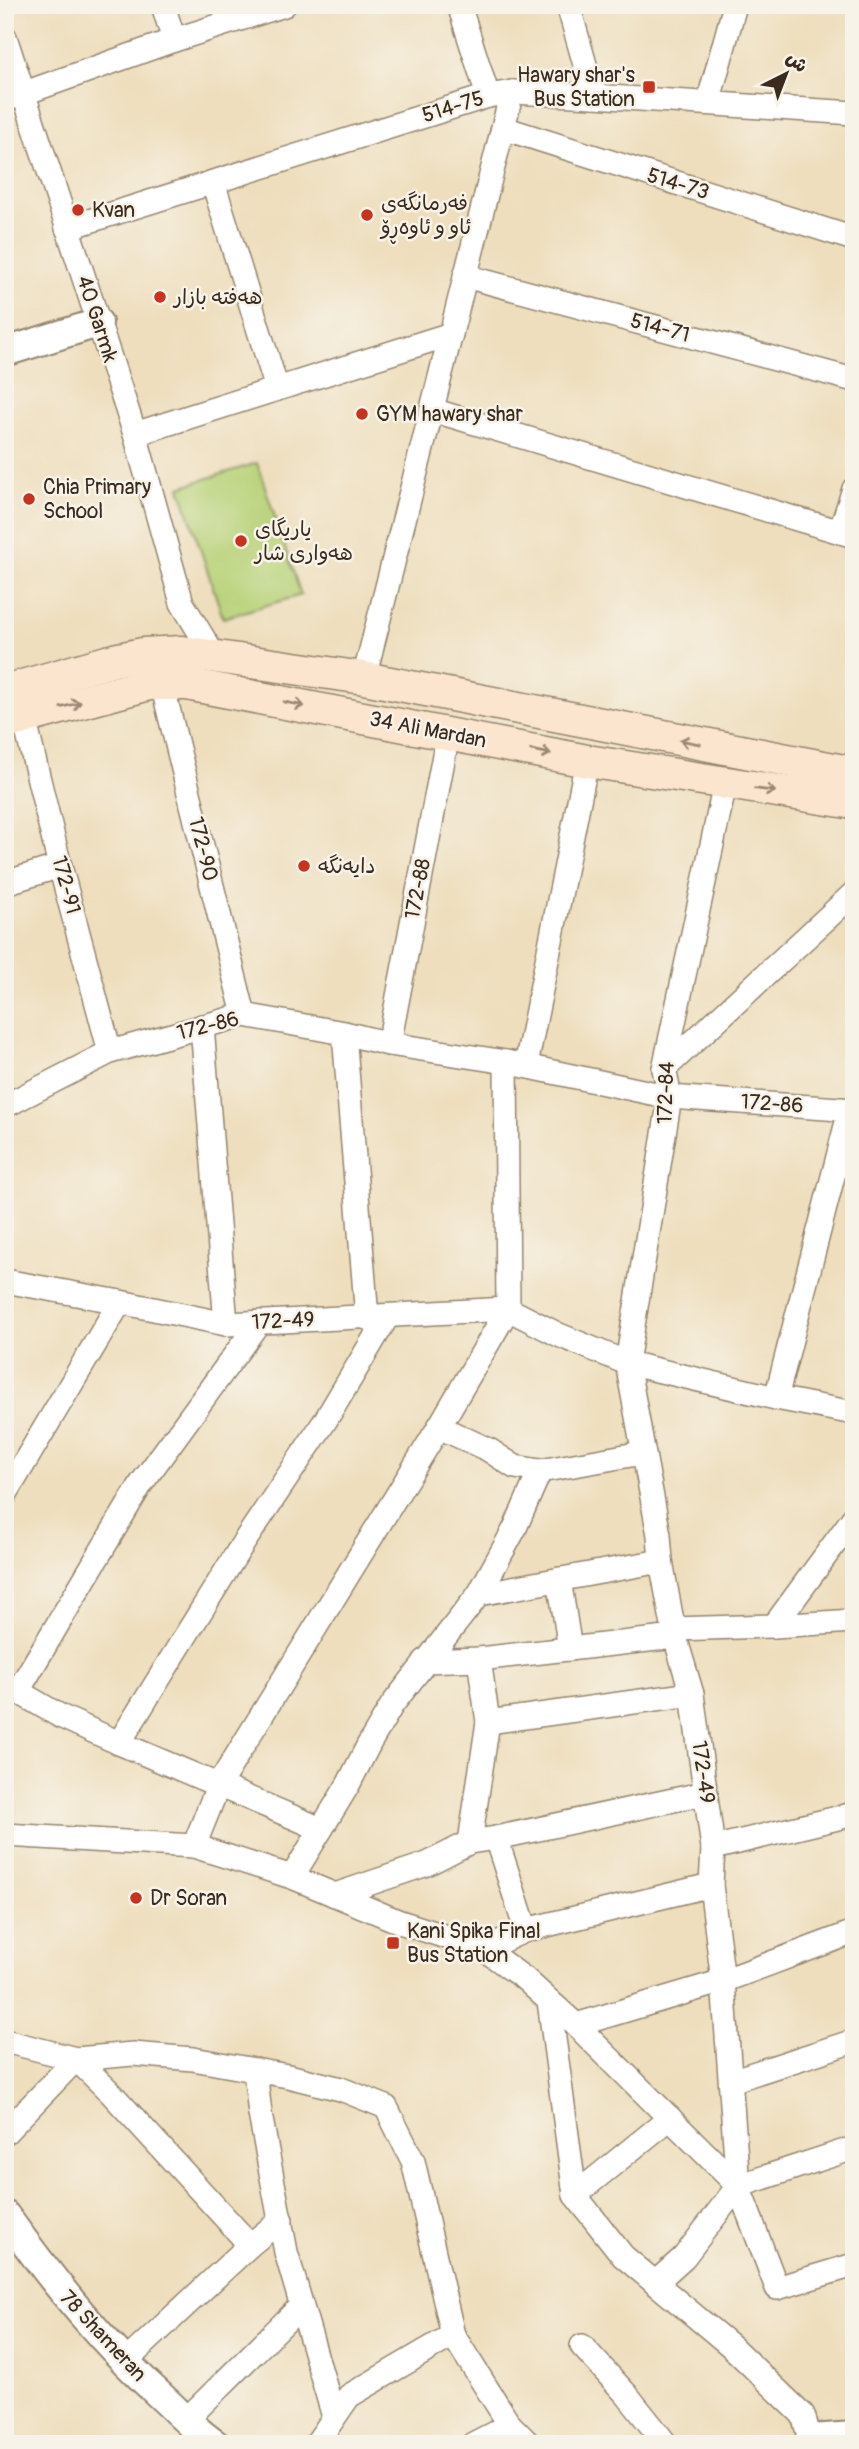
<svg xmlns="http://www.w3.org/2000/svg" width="859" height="2449" font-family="Pangolin,'Playpen Sans Arabic',sans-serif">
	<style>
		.green { fill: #b7d278; stroke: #797e4b; stroke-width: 2 }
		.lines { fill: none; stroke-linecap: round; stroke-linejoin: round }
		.minor-casing { stroke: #94846e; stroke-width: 26 }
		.tertiary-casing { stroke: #94846e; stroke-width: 32 }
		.secondary-casing { stroke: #94846e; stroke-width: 35 }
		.minor { stroke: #fff; stroke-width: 23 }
		.tertiary { stroke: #fff; stroke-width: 28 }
		.secondary { stroke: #fce5cf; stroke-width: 32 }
		.oneway { stroke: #9c8876 }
		.poi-dot { fill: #c8321e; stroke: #f7f3e8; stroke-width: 2.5 }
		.labels { text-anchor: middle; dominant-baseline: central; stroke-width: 5; stroke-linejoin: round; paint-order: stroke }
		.poi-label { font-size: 21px; fill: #3b2a1e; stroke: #f7f3e8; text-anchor: start }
		.street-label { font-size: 21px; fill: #3b2a1e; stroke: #f7f3e8 }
	</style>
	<rect width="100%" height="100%" fill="#f7f3e8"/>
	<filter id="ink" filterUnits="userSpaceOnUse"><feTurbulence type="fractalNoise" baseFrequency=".0143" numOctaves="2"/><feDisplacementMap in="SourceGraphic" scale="14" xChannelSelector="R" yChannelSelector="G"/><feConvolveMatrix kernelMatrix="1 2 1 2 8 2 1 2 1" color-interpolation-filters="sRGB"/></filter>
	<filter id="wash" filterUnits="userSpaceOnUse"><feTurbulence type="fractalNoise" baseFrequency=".00686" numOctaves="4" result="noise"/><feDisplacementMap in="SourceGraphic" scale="28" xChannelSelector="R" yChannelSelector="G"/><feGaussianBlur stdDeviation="1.57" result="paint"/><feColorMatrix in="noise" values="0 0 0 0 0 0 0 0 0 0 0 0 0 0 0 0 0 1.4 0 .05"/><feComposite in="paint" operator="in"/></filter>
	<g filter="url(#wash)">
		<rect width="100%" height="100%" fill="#eedebd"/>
		<path class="green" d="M257 463 301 595 223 618 180 487Z"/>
	</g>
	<g filter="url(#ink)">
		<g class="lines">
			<g class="minor-casing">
				<g id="minor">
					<path d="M163 5 174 40"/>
					<path d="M459 5 488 96"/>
					<path d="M568 5 594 96"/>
					<path d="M5 37 135 434 182 603 214 656"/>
					<path d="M5 100 174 40 284 5"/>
					<path d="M708 103 735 5"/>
					<path d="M503 128 854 239"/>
					<path d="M213 182 277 389"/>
					<path d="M67 228 488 96 512 92 594 96 854 113"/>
					<path d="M465 276 854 380"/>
					<path d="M432 410 854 536"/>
					<path d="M135 434 451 334"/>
					<path d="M840 532 854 489"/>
					<path d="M364 678 512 92"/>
					<path d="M162 684 244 1015"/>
					<path d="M24 718 60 866 110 1052"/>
					<path d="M725 784 664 1069 670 1097 627 1363 659 1535 661 1561 675 1637 692 1694 713 1848 711 1885 723 1981 738 2186"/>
					<path d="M5 883 60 866"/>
					<path d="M202 1026 226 1324"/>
					<path d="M344 1033 367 1318"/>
					<path d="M389 1044 448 734"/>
					<path d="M526 1065 587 761"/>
					<path d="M664 1069 854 893"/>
					<path d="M5 1106 110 1052 244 1015 344 1033 389 1044 506 1062 670 1097 854 1110"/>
					<path d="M5 1281 120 1302 226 1324 508 1309 559 1335 627 1363 776 1398 854 1413"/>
					<path d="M776 1398 850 1110"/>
					<path d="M439 1427 489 1450 515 1467 540 1471 642 1453"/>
					<path d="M5 1495 120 1302"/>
					<path d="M559 1579 570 1649"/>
					<path d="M479 1594 661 1561"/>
					<path d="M774 1626 854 1517"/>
					<path d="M673 1629 774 1626 854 1621"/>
					<path d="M425 1661 479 1659 675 1637"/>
					<path d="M5 1684 60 1716 119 1743 321 1829"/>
					<path d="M18 1691 141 1484 259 1322"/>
					<path d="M488 1722 692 1694"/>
					<path d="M119 1743 242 1545 325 1421 387 1317"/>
					<path d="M5 1835 194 1846 292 1877 400 1922 484 1949 525 1979 576 2025 738 2186 777 2288 854 2265"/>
					<path d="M496 1838 526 1930"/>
					<path d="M470 1842 488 1722 479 1659"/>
					<path d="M194 1846 218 1786 439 1427 508 1309 506 1062"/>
					<path d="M713 1848 854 1814"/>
					<path d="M292 1877 348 1785 369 1744 392 1705 479 1594 515 1528 540 1471"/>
					<path d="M335 1895 427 1864 470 1842 496 1838 706 1793"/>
					<path d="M484 1949 526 1930 711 1885"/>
					<path d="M549 2001 575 2195 623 2256 732 2347 803 2415 810 2439"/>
					<path d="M576 2025 723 1981 854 1932"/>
					<path d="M5 2041 76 2059 133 2054 193 2059 288 2076 341 2089 386 2107 413 2161 453 2335 349 2396 316 2444"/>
					<path d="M255 2070 260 2114 286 2252 334 2417"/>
					<path d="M731 2081 854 2041"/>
					<path d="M5 2133 76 2059 111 2093 250 2245"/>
					<path d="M575 2195 670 2118"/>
					<path d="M655 2283 684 2257 738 2186 854 2148"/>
					<path d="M453 2335 510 2425 529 2444"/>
					<path d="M582 2346 627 2395 666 2444"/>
					<path d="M125 2362 250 2245 281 2220"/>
					<path d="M186 2420 301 2306"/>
					<path d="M473 2444 510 2425"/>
				</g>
			</g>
			<g class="tertiary-casing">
				<g id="tertiary">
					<path d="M5 352 98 323"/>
					<path d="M5 2215C54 2283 104 2345 166 2401 182 2416 197 2432 215 2444"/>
					<path d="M811 2444 810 2439 854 2436"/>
				</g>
			</g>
			<g class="secondary-casing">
				<g id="secondary">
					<path d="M5 691 114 660 143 654 182 652 364 678 854 773"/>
					<path d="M5 723 149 684H187L587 761 854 803"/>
				</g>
			</g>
			<use href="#minor" class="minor"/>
			<use href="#tertiary" class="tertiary"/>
			<use href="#secondary" class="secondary"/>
		</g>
		<defs><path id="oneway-shaft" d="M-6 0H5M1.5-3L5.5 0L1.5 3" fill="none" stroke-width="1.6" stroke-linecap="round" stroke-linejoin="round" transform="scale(1.75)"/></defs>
		<g class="oneway">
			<use href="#oneway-shaft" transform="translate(294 704) rotate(11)"/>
			<use href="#oneway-shaft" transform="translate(71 705) rotate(-15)"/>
			<use href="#oneway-shaft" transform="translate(690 742) rotate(-169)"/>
			<use href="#oneway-shaft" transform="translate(541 752) rotate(11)"/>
			<use href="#oneway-shaft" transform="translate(765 790) rotate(8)"/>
		</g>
	</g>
	<g class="poi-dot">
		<rect x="642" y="80" width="14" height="14" rx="3.5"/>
		<circle cx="78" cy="210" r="7"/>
		<circle cx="367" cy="215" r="7"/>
		<circle cx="160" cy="297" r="7"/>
		<circle cx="362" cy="414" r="7"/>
		<circle cx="29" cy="499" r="7"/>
		<circle cx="241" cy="541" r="7"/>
		<circle cx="304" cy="866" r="7"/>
		<circle cx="136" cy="1898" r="7"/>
		<rect x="386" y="1936" width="14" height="14" rx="3.5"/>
	</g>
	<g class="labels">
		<g class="poi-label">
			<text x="635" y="75" text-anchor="end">Hawary shar's<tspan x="635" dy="24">Bus Station</tspan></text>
			<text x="381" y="203">فەرمانگەی<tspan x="381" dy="24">ئاو و ئاوەڕۆ</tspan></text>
			<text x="92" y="210">Kvan</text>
			<text x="174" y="297">هەفتە بازار</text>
			<text x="376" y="414">GYM hawary shar</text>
			<text x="43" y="487">Chia Primary<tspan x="43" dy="24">School</tspan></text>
			<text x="255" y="529">یاریگای<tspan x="255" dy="24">هەواری شار</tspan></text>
			<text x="318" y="866">دایەنگە</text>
			<text x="150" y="1898">Dr Soran</text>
			<text x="407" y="1931">Kani Spika Final<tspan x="407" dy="24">Bus Station</tspan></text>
		</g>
		<g class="street-label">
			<text transform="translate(453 107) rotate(-17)">514-75</text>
			<text transform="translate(678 184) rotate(17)">514-73</text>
			<text transform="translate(97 319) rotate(72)">40 Garmk</text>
			<text transform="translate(660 328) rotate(15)">514-71</text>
			<text transform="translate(428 730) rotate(11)">34 Ali Mardan</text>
			<text transform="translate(203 849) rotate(76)">172-90</text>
			<text transform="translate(66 885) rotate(75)">172-91</text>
			<text transform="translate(418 889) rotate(-79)">172-88</text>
			<text transform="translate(208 1026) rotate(-14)">172-86</text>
			<text transform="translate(666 1093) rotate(-88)">172-84</text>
			<text transform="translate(772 1104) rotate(4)">172-86</text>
			<text transform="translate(283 1321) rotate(-3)">172-49</text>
			<text transform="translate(703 1772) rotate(82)">172-49</text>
			<text transform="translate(103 2336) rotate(47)">78 Shameran</text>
		</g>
	</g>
	<rect width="859" height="2449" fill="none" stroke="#f7f3e8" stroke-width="28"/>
	<g transform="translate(786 74) rotate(42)" stroke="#f7f3e8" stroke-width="5" paint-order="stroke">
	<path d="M0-5L12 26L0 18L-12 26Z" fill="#3b2a1e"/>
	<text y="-10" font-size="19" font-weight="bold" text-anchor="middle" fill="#3b2a1e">ش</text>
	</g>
</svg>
